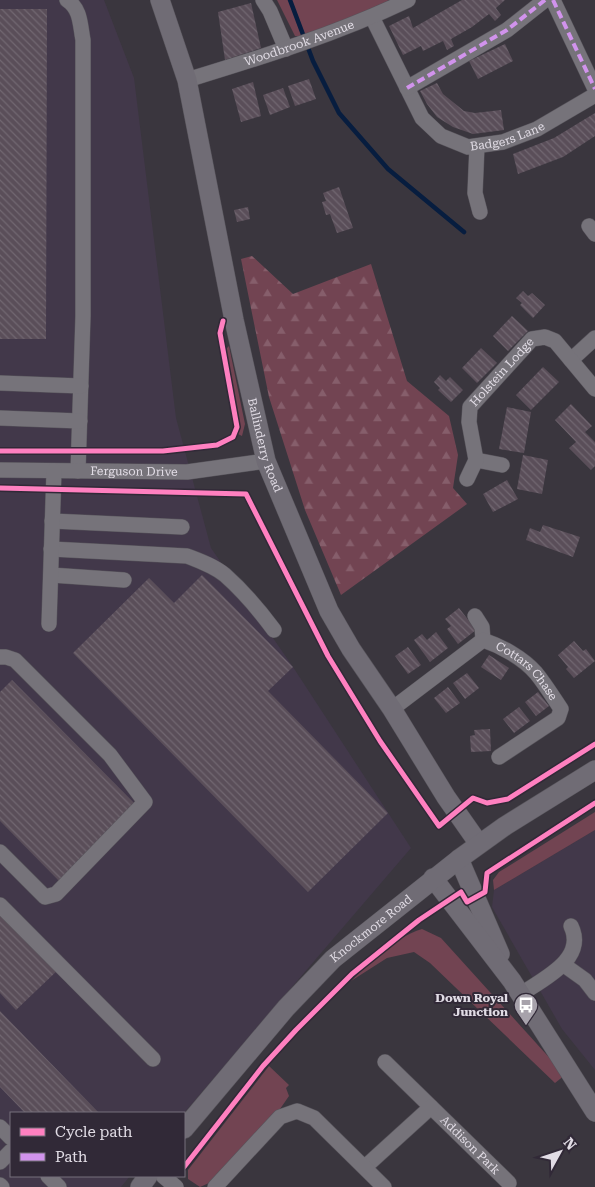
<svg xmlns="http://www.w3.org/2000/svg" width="595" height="1187" font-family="'Roboto Serif',serif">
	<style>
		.built { fill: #42384a }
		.grass { fill: #724452 }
		.forest { fill: url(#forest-firs) }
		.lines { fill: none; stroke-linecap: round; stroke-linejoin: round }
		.stream { stroke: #071d3f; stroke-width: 4.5 }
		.building { fill: url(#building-back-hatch) }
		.minor-casing { stroke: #57545b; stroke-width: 16 }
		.major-casing { stroke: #57545b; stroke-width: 20 }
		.minor { stroke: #76737a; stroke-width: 15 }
		.major { stroke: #706c75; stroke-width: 19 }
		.quiet { stroke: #d193ec; stroke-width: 4; stroke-dasharray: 8 4; stroke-linecap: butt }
		.cycleway-casing { stroke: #312937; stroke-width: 8 }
		.cycleway { stroke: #ff80c0; stroke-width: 5 }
		.labels { text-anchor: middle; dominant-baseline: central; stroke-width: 4; stroke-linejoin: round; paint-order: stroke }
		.street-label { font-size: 12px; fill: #e1dce5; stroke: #312937 }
		.poi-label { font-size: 12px; font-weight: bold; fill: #e1dce5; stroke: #312937; text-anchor: end }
	</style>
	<defs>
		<pattern id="forest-firs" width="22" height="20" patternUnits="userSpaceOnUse" patternTransform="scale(1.25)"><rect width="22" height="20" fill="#724452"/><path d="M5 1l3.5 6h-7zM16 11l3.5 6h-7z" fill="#865e6b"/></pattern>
		<pattern id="building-back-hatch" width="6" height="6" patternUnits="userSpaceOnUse" patternTransform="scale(1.25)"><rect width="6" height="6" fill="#5a4e59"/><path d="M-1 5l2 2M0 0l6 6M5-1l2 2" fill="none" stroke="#716771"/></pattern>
	</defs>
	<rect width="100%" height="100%" fill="#3a363e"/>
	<g class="built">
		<path d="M0 0H104L134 78 176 418 211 548 293 667 411 848 184 1113H11V1176H130L121 1187H0Z"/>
		<path d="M595 830V1070L562 1029 492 907 494 890Z"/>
	</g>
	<g class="grass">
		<path d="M277 0H388L387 3 304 36H295Z"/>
		<path d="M229 346 245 424 242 436 238 434 239 419 226 349Z"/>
		<path d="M595 812V830L494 890 493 880 499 872Z"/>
		<path d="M422 929 441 938 565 1075 555 1083 430 963 414 952 387 958 351 981C372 961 393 938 422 929Z"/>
		<path d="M269 1066 289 1085 286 1088 289 1096 280 1109 209 1183 200 1187 188 1179V1170Z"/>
	</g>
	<path class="forest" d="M252 256 293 294 371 264 407 381 449 416 458 455 453 488 467 504 341 595 305 510 269 397 241 259Z"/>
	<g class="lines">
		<path class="stream" d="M290 0 313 61 339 113 388 169 464 232"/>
	</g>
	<g class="building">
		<path d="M462 0H505L496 8 501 15 495 21 489 14 472 27 451 39 454 46 447 50 443 41 423 51 421 46 403 55 389 26 409 16 413 28Z"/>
		<path d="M251 3 261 48 225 60 218 12Z"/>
		<path d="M0 9H47L46 339H0Z"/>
		<path d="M505 44 513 61 478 79 469 61Z"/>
		<path d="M309 79 316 99 295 106 288 86Z"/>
		<path d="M253 82 261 116 241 122 232 89Z"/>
		<path d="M437 83 443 94 464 111 475 113 501 110 504 130 473 134 453 127 437 117 427 104 420 91Z"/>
		<path d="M283 88 290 107 270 115 263 95Z"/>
		<path d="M595 113V136L563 157 518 174 513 154 554 138Z"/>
		<path d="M339 187 353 228 337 233 330 214 326 215 322 202 326 201 323 193Z"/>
		<path d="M248 207 250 219 237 222 234 210Z"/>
		<path d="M523 291 528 296 532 293 545 305 533 318 520 305 522 303 516 298Z"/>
		<path d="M512 316 528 331 508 351 493 336Z"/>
		<path d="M481 348 497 363 477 383 462 368Z"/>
		<path d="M543 367 559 382 531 410 516 395Z"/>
		<path d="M440 375 446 381 450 377 463 390 451 402 438 390 440 388 434 382Z"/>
		<path d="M571 404 592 426 585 432 595 442V466L591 470 569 448 576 442 555 420Z"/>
		<path d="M507 407 531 412 524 453 499 449Z"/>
		<path d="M523 455 548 460 542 494 517 489Z"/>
		<path d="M507 480 518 499 493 512 483 494Z"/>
		<path d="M543 525 580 537 573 557 526 540 530 528 540 532Z"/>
		<path d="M202 575 293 667 268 691 388 813 308 892 73 653 149 578 174 603Z"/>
		<path d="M459 608 476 630 458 644 447 629 451 626 445 619Z"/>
		<path d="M436 632 448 648 430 662 414 640 422 634 427 640Z"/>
		<path d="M574 641 583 651 586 649 595 661 574 678 566 669 568 667 558 655Z"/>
		<path d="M408 647 421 665 408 674 395 656Z"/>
		<path d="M489 655 509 668 501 680 481 667Z"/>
		<path d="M467 673 479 688 465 699 453 683Z"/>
		<path d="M12 680 138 807 62 884 0 821V692Z"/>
		<path d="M448 687 460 703 446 713 434 698Z"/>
		<path d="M538 692 549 706 536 716 525 702Z"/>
		<path d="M519 707 530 721 514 733 503 719Z"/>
		<path d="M490 729 491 751 471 752 470 736 475 735 474 730Z"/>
		<path d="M0 907 60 968 16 1010 0 993Z"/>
		<path d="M0 1011 99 1113H25L0 1087Z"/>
	</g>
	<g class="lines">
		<g class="minor-casing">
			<g id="minor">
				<path d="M67 0C81 9 80 25 83 40V316L78 471"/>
				<path d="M263 0 270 11 286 49"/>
				<path d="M553 0 595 89"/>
				<path id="s1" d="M372 17 422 118 441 136 468 147 503 142 537 129 595 95"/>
				<path id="s2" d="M187 80C262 57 337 34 408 0"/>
				<path d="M407 88 507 30 545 0"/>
				<path d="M477 146 475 193 480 212"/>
				<path d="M589 226 595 234"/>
				<path d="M571 360 595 338"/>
				<path d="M0 383 81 386"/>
				<path d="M0 418 80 421"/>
				<path d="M476 460 502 465"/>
				<path id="s3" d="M0 470 187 472 266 461"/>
				<path id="s4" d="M467 479 476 460 469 422 470 407 532 339 545 337 555 341 595 389"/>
				<path d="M52 521 182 527"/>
				<path d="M51 549 187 556C200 561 214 566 225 575 243 591 260 611 274 630"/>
				<path d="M51 575 124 580"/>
				<path d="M475 616 482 627 483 640"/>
				<path d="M49 624 54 471"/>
				<path d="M0 657H6L15 660 110 755 145 802 56 894 45 897 0 852"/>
				<path id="s5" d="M392 709 483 640C501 646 523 658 536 673 545 684 553 697 561 709L558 718 499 757"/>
				<path d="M0 905 153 1059"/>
				<path d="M564 965 585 980 595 993"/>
				<path d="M521 994C543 979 587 959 571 926"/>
				<path id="s6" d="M385 1062 509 1183"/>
				<path d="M0 1127 11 1138"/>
				<path d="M0 1162 11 1151"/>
				<path d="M365 1167 431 1107"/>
				<path d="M48 1176 59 1187"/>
				<path d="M163 1176 176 1187"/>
				<path d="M0 1185 2 1187"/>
				<path d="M215 1187 280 1117 297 1111 314 1118 384 1187"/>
			</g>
		</g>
		<g class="major-casing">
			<g id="major">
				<path id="s7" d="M160 0 187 80 234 320 266 461 329 611 351 649 392 709 446 797 479 844"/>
				<path d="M459 859 500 954"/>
				<path d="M433 878 512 981 595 1112"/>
				<path id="s8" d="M184 1129 286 1008 333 959 459 859 505 826 595 770"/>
				<path d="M140 1187 148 1176"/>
			</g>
		</g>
		<use href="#minor" class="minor"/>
		<use href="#major" class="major"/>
		<g class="quiet">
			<path d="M553 0 595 89"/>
			<path d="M407 88 507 30 545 0"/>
		</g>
		<g class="cycleway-casing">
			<g id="cycleway">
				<path d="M0 451H163L217 445 233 437 237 427 220 333 223 321"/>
				<path d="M0 488 246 494 328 656 380 741 439 826 473 798 487 803 508 799 595 744"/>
				<path d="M184 1167 263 1066 296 1030 352 974 419 920 461 892 467 902 485 892 487 873 595 803"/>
			</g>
		</g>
		<use href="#cycleway" class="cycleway"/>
	</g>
	<defs>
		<g id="bus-pin" transform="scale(1.25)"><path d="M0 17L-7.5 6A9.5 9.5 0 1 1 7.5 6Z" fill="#a7a2ab" stroke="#312937"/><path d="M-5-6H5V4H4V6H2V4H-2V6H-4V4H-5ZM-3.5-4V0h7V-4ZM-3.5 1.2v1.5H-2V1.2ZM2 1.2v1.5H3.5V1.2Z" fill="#fff"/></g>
	</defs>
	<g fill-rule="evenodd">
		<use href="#bus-pin" x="526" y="1005"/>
	</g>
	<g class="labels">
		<g class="street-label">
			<text stroke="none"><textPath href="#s2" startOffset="118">Woodbrook Avenue</textPath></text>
			<text stroke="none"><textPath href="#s1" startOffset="209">Badgers Lane</textPath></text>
			<text stroke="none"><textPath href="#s4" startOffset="122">Holstein Lodge</textPath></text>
			<text stroke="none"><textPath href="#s7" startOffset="458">Ballinderry Road</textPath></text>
			<text stroke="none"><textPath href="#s3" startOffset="134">Ferguson Drive</textPath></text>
			<text stroke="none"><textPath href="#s5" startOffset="169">Cottars Chase</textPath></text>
			<text stroke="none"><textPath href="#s8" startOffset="275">Knockmore Road</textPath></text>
			<text stroke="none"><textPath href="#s6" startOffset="119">Addison Park</textPath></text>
		</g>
		<g class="poi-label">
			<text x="508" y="998">Down Royal<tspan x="508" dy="14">Junction</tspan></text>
		</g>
	</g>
	<rect x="10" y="1112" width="175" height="65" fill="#312937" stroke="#77717d"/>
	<rect x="20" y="1128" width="25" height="8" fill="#ff80c0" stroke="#77717d"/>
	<text x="55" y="1137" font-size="15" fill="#e1dce5">Cycle path</text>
	<rect x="20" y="1153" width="25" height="8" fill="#d193ec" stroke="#77717d"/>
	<text x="55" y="1162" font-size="15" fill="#e1dce5">Path</text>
	<g transform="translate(560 1152) rotate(50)" stroke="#312937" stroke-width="4" paint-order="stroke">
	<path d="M0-4L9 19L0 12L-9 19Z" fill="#e1dce5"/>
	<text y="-8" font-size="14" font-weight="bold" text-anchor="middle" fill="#e1dce5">N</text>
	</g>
</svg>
